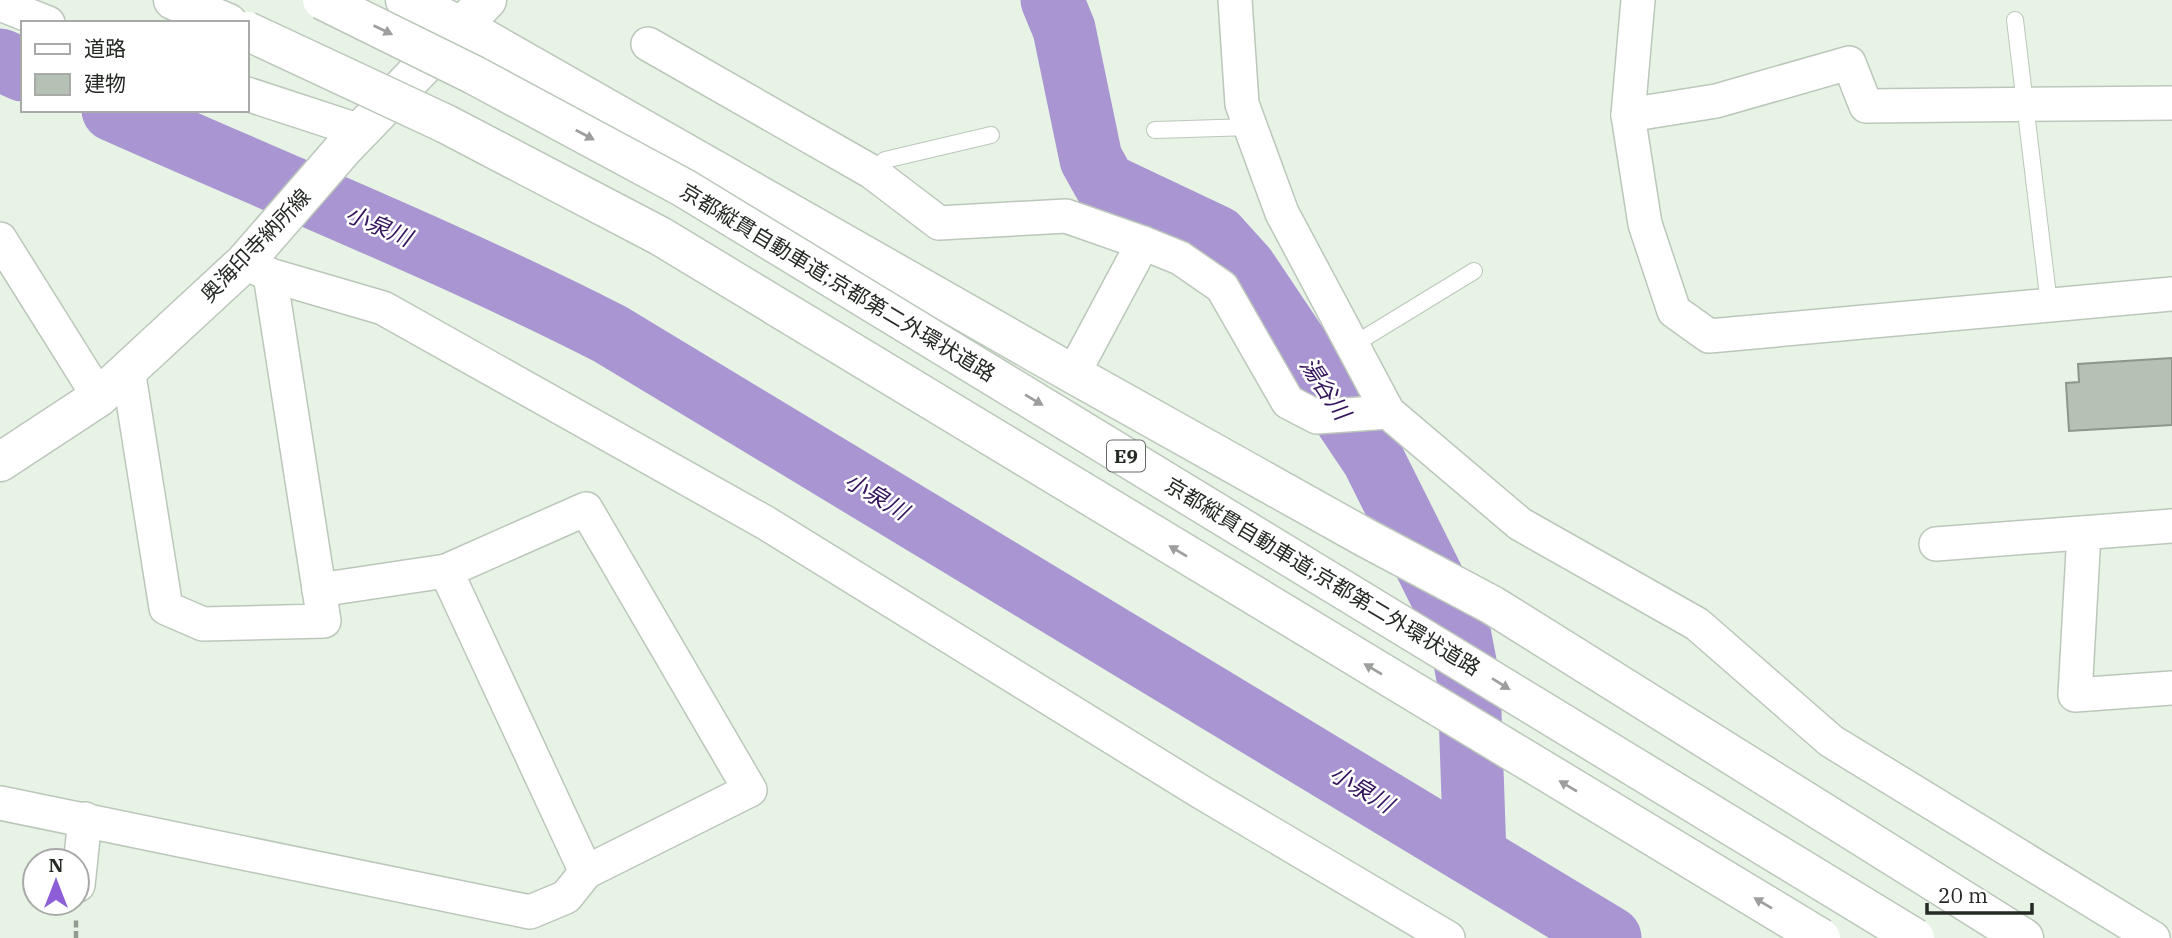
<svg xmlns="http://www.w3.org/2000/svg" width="2172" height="938" font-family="'IBM Plex Serif','Noto Sans JP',serif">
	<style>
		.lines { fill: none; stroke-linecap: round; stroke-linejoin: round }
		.river { stroke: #a895d1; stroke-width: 63 }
		.building { fill: #b5c1b4; stroke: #8c978b; stroke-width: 2 }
		.lane-casing { stroke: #bcc7bb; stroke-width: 18 }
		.street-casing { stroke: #bcc7bb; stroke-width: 36 }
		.secondary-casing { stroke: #bcc7bb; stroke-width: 41 }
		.highway-casing { stroke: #bcc7bb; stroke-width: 41 }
		.path { stroke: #929b91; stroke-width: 4.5; stroke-dasharray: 7 3.5; stroke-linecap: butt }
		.lane { stroke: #fff; stroke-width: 16 }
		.street { stroke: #fff; stroke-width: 33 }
		.secondary { stroke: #fff; stroke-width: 38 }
		.highway { stroke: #fff; stroke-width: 38 }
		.highway-bridge-casing { stroke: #bcc7bb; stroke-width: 41; stroke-linecap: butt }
		.highway-bridge { stroke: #fff; stroke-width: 38 }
		.oneway { fill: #9d9f9d }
		.labels { text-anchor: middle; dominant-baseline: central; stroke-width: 5; stroke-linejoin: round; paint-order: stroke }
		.shield { fill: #fff; stroke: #666a66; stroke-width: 2 }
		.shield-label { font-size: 19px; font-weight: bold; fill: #252a25 }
		.street-label { font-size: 21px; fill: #252a25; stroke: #fff }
		.water-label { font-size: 23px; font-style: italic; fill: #34155c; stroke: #fff }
	</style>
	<rect width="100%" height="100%" fill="#e7f3e5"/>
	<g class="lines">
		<g class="river">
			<path d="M1052 0 1064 29 1091 159 1105 184 1217 237 1245 268 1373 459 1459 631 1469 683 1475 856"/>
			<path d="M0 60 23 70"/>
			<path d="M113 110C279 184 449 252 610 334L1610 938"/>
		</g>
	</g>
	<path class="building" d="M2172 358V425L2069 431 2066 383 2079 382 2078 364Z"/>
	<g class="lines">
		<g class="lane-casing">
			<g id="lane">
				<path d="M2015 20 2049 304"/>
				<path d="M1155 130 1251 127"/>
				<path d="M872 172 885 160 991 135"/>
				<path d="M1353 345 1474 271"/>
			</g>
		</g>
		<g class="street-casing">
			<g id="street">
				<path d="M1235 0 1242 104 1282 213 1388 412 1520 524 1697 624 1831 741 2153 938"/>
				<path d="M1638 0 1628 115 1645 224 1674 311 1709 336 2172 294"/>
				<path d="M0 4 48 23"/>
				<path d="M648 44 872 172 939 223 1066 216 1143 243"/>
				<path d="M247 94 360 131"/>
				<path d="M1628 115 1716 101 1849 63 1866 106 2172 103"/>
				<path d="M0 239 99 397"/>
				<path d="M245 262 270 275 383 308 766 523 1201 792 1448 938"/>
				<path d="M128 369 166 608 203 624 324 621 270 275"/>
				<path d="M1073 374 1143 243 1180 258 1222 287 1288 402 1317 417 1388 412"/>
				<path d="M2084 533 2075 695 2172 688"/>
				<path d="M1936 544 2172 526"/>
				<path d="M319 590 446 571 586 509 750 790 586 872"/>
				<path d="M0 803 530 912 566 897 586 872 446 571"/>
				<path d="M78 885 85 819"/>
			</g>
		</g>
		<g class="secondary-casing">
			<g id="secondary">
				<path d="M405 0 464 27 1073 374 1366 538 1492 605 2024 938"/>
				<path d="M0 462 99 397 245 262 344 148 487 0"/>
			</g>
		</g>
		<g class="highway-casing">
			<path id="highway" d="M173 0 228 23"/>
		</g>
		<path class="path" d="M76 938V917"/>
		<use href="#lane" class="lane"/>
		<use href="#street" class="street"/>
		<use href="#secondary" class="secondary"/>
		<use href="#highway" class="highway"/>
		<g class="highway-bridge-casing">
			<g id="highway-bridge">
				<path d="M322 0 474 75 684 188 1915 938"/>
				<path d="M247 31 446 124 660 236 1821 938"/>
			</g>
		</g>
		<use href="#highway-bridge" class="highway-bridge"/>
	</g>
	<defs><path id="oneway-solid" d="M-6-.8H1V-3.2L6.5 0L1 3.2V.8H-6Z" transform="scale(1.75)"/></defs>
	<g class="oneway">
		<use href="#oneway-solid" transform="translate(383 30) rotate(26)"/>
		<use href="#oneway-solid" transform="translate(585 135) rotate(28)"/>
		<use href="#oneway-solid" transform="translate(1034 400) rotate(31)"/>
		<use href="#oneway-solid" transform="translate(1178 551) rotate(-149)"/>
		<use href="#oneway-solid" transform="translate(1373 669) rotate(-149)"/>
		<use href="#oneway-solid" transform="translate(1501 684) rotate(32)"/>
		<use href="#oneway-solid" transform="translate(1568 786) rotate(-149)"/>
		<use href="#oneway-solid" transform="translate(1763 903) rotate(-149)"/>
	</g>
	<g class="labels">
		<rect class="shield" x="1107" y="440.5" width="38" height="31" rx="5"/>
		<g class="shield-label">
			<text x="1126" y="456">E9</text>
		</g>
		<g class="street-label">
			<text transform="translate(255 245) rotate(-46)">奥海印寺納所線</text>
			<text transform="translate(838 282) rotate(31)">京都縦貫自動車道;京都第二外環状道路</text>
			<text transform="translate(1323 576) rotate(31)">京都縦貫自動車道;京都第二外環状道路</text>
		</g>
		<g class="water-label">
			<text transform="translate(379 225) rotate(23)">小泉川</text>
			<text transform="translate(1326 388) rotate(56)">湯谷川</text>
			<text transform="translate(877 495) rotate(31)">小泉川</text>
			<text transform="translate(1362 788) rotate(31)">小泉川</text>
		</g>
	</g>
	<rect x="21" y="21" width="228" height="91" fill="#ffffff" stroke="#a8aaa8" stroke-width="2"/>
	<rect x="35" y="44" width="35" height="10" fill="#ffffff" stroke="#a8aaa8" stroke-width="2"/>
	<text x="84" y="56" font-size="21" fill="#252a25">道路</text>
	<rect x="35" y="74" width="35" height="21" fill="#b5c1b4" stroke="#a8aaa8" stroke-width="2"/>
	<text x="84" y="91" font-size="21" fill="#252a25">建物</text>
	<g transform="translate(56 882)"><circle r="33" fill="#ffffff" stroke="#a8aaa8" stroke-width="2"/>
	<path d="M0-5L12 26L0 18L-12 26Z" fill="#8e5ed8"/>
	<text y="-10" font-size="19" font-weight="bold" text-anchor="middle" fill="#252a25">N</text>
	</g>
	<path d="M1927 903v10h105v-10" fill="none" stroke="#252a25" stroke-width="3.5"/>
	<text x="1938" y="903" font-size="21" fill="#252a25" stroke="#ffffff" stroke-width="5" paint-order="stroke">20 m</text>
</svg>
